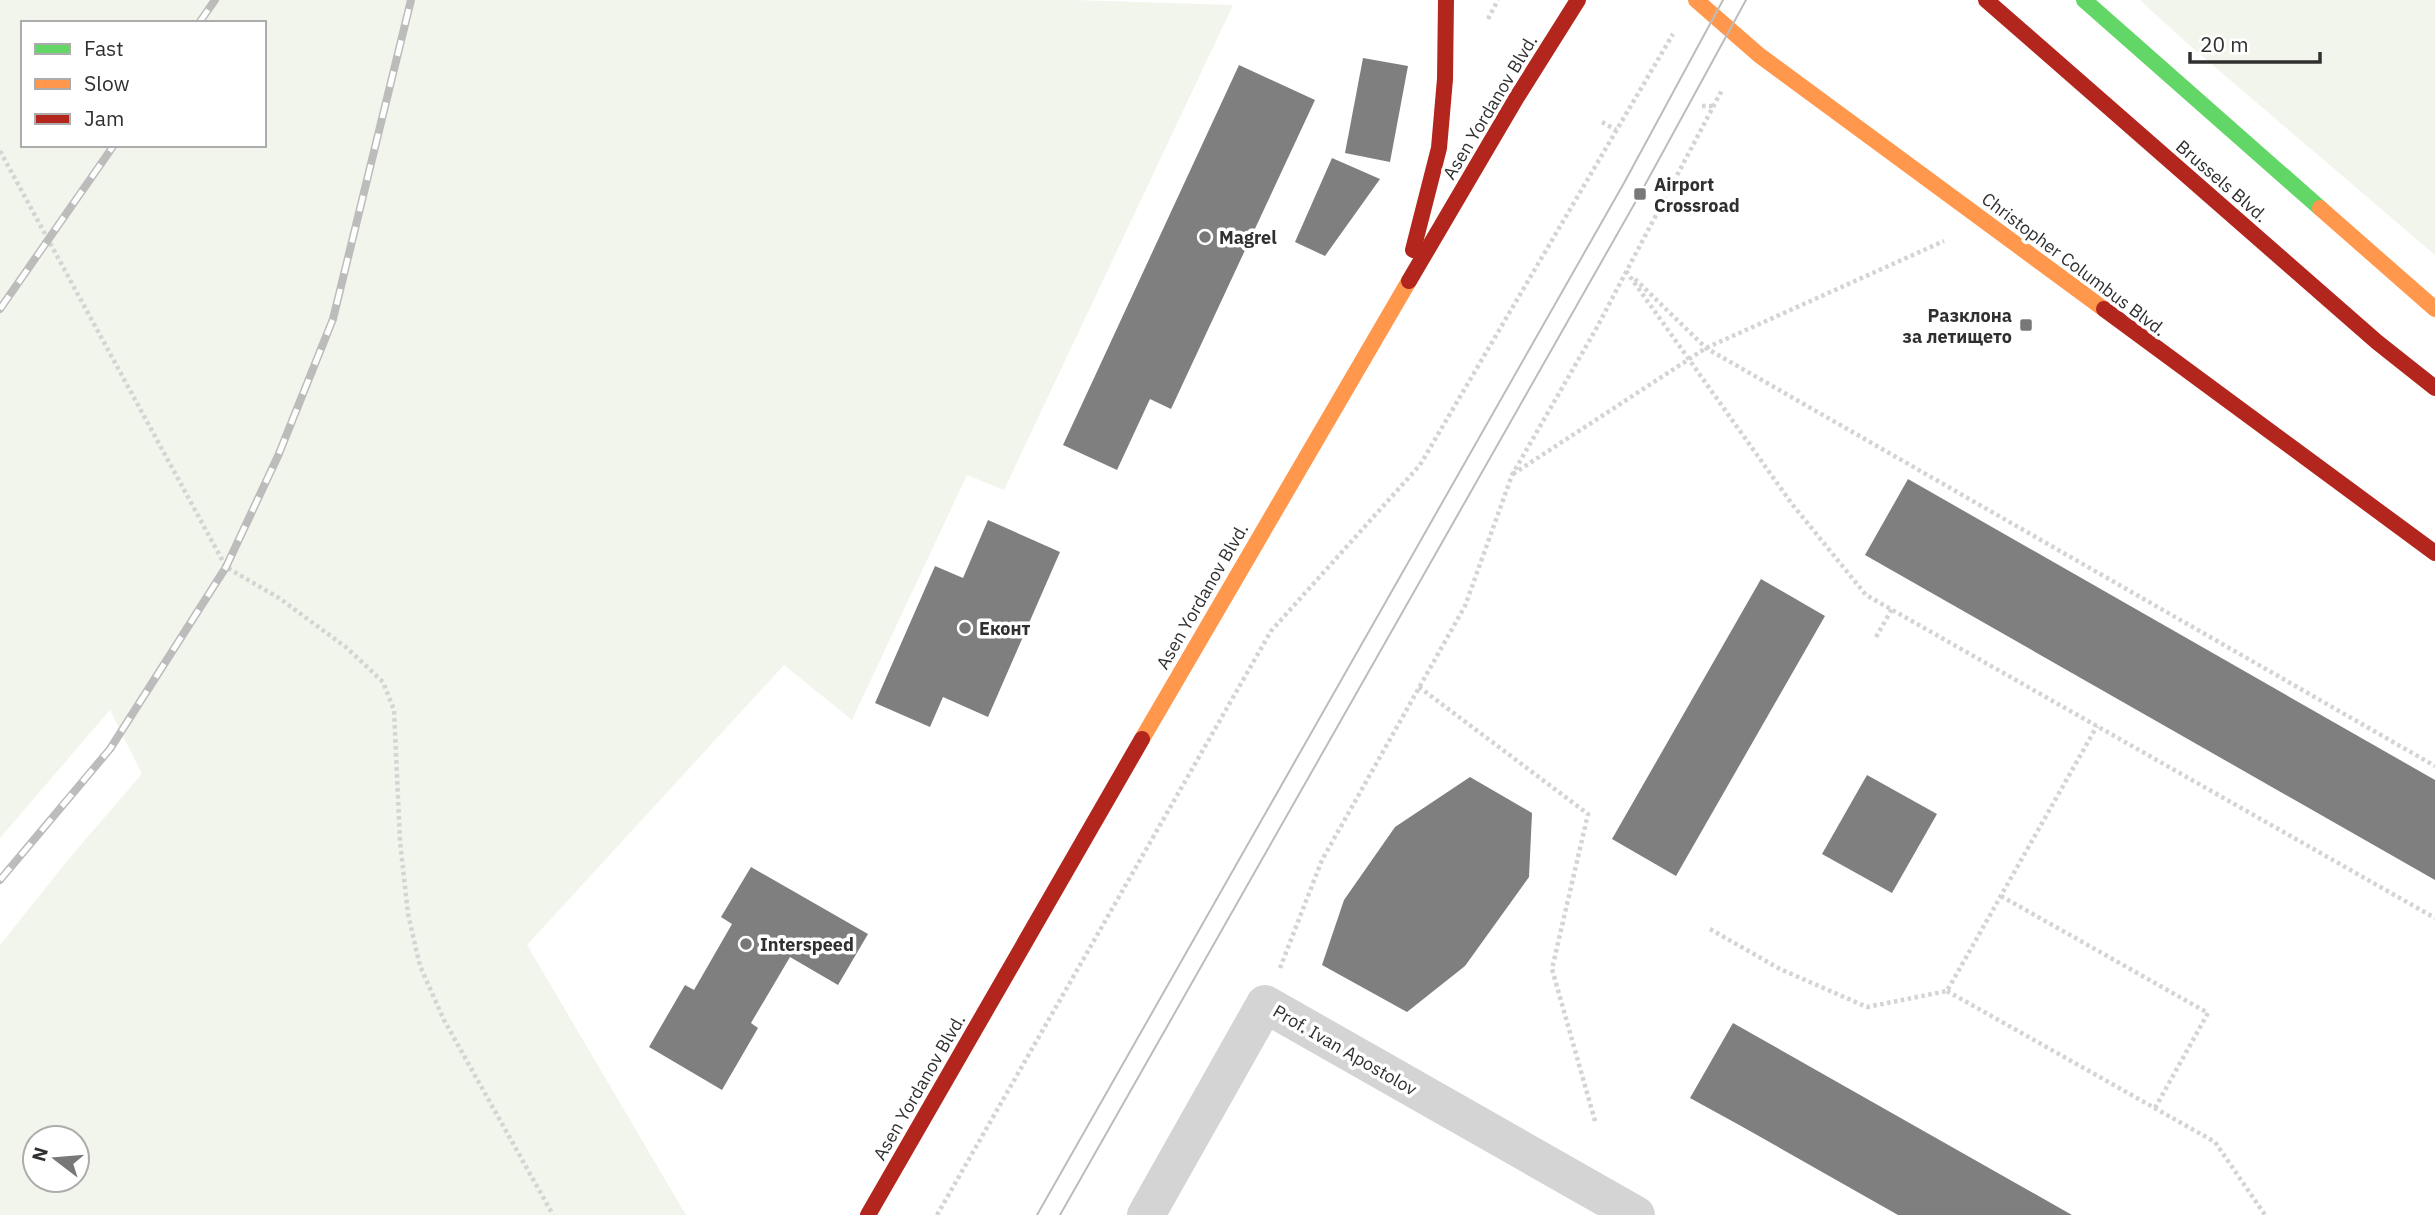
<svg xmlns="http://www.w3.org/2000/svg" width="2435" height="1215" font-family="'IBM Plex Sans',sans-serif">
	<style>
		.green { fill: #f1f5ec; fill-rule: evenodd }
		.building { fill: #7f7f7f }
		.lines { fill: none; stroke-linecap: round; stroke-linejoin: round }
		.path { stroke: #d4d4d4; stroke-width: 4.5; stroke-dasharray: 3.5 3.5; stroke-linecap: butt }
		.street { stroke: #d4d4d4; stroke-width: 38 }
		.fast { stroke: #63d668; stroke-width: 16 }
		.slow { stroke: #ff974d; stroke-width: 16 }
		.jam { stroke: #b3261e; stroke-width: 16 }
		.tram { stroke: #bcbcbc; stroke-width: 2 }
		.rail-casing { stroke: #bcbcbc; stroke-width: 8 }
		.rail { stroke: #fff; stroke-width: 5; stroke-dasharray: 16; stroke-linecap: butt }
		.poi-dot { fill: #787878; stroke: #fff; stroke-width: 2.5 }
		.labels { text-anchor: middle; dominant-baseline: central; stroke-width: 7; stroke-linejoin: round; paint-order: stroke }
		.street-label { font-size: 18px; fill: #303030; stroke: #fff }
		.poi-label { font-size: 18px; font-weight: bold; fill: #303030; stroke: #fff; text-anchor: start }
	</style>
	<rect width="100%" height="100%" fill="#fff"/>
	<g class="green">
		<path d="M0 0H1074L1233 5 1004 490 967 475 852 720 784 665 527 945 686 1215H0V945L72 855 142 774 110 710 0 838ZM23 23H264V145H23ZM35 1138H77V1180H35Z"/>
		<path d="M2140 0H2435V255L2188 44Z"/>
	</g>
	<g class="building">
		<path d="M1363 58 1408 66 1390 162 1345 153Z"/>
		<path d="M1239 65 1315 100 1171 409 1150 399 1117 470 1063 445Z"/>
		<path d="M1332 158 1380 179 1325 256 1295 242Z"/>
		<path d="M1908 479 2435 780V880L1865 555Z"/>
		<path d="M988 520 1060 552 988 717 943 697 930 727 875 703 935 566 963 578Z"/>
		<path d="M1761 579 1825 616 1676 876 1612 839Z"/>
		<path d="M1867 775 1937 814 1892 893 1822 854Z"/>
		<path d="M1470 777 1532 813 1529 877 1465 966 1407 1012 1322 965 1344 900 1395 827Z"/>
		<path d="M751 867 868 934 838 985 790 957 751 1023 758 1028 722 1090 649 1047 685 985 694 990 732 924 721 917Z"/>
		<path d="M1733 1023 2072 1215H1898L1741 1126 1690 1098Z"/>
	</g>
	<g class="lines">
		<g class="path">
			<path d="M1488 19 1498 0"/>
			<path d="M1702 106H1714"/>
			<path d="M1602 122 1616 130"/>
			<path d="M0 151 226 567 279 598 347 648 383 682 394 710 400 841 408 914 420 966 444 1020 553 1215"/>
			<path d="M1626 271 1792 504 1866 595 2435 918"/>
			<path d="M1635 279 1706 348 2435 766"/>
			<path d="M1513 474 1706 348 1944 241"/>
			<path d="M1876 637 1892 609"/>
			<path d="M1419 687 1588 814 1552 969 1595 1121"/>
			<path d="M2001 896 2208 1013 2155 1108"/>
			<path d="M1710 929 1780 969 1867 1007 1947 991 2097 726"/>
			<path d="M1280 968 1322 860 1465 606 1512 475 1596 329 1722 90"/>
			<path d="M1947 991 2215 1142 2265 1215"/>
			<path d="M937 1215 1271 631 1420 465 1673 34"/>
		</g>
		<path class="street" d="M1146 1215 1265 1004 1636 1215"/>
		<path class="fast" d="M2084 0 2320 208"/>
		<g class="slow">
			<path d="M1696 0 1759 55 2104 309"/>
			<path d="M2320 208 2435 309"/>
			<path d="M1142 739 1409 281"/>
		</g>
		<g class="jam">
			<path d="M1986 0 2377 342 2435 388"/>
			<path d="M1413 250 1439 148 1445 79 1446 0"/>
			<path d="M1409 281 1517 97 1578 0"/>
			<path d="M2104 309 2435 553"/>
			<path d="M868 1215 1142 739"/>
		</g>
		<g class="tram">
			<path d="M1037 1215 1624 183 1723 0"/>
			<path d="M1060 1215 1640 194 1746 0"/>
		</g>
		<g class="rail-casing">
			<g id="rail">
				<path d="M199 23 215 0"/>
				<path d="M0 309 114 145"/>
				<path d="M0 880 110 749 226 567 278 456 333 319 411 0"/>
			</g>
		</g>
		<use href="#rail" class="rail"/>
	</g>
	<g class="poi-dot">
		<rect x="1633" y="187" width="14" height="14" rx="3.5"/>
		<circle cx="1205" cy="237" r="7"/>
		<rect x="2019" y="318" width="14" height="14" rx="3.5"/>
		<circle cx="965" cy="628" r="7"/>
		<circle cx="746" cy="944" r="7"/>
	</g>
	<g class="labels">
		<g class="street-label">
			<text transform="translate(1490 107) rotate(-59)">Asen Yordanov Blvd.</text>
			<text transform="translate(2222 181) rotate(41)">Brussels Blvd.</text>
			<text transform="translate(2074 264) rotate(37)">Christopher Columbus Blvd.</text>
			<text transform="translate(1202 596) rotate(-60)">Asen Yordanov Blvd.</text>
			<text transform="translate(1345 1050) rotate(30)">Prof. Ivan Apostolov</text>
			<text transform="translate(919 1087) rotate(-60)">Asen Yordanov Blvd.</text>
		</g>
		<g class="poi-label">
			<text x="1654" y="184">Airport<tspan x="1654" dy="21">Crossroad</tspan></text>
			<text x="1219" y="237">Magrel</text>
			<text x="2012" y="315" text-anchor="end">Разклона<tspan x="2012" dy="21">за летището</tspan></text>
			<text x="979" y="628">Еконт</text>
			<text x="760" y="944">Interspeed</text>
		</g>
	</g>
	<rect x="21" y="21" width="245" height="126" fill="#ffffff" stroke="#acacac" stroke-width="2"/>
	<rect x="35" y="44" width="35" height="10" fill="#63d668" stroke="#acacac" stroke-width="2"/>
	<text x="84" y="56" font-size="21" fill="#303030">Fast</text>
	<rect x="35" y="79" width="35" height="10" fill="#ff974d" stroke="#acacac" stroke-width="2"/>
	<text x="84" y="91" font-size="21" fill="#303030">Slow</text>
	<rect x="35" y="114" width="35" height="10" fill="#b3261e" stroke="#acacac" stroke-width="2"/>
	<text x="84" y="126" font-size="21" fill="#303030">Jam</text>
	<g transform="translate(56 1159) rotate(286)"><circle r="33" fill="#ffffff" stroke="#acacac" stroke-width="2"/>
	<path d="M0-5L12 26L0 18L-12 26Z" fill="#787878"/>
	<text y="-10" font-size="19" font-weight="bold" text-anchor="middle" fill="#303030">N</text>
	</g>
	<path d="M2190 52v10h130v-10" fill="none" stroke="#303030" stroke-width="3.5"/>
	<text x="2200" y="52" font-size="21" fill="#303030" stroke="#ffffff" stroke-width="5" paint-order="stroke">20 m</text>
</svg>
